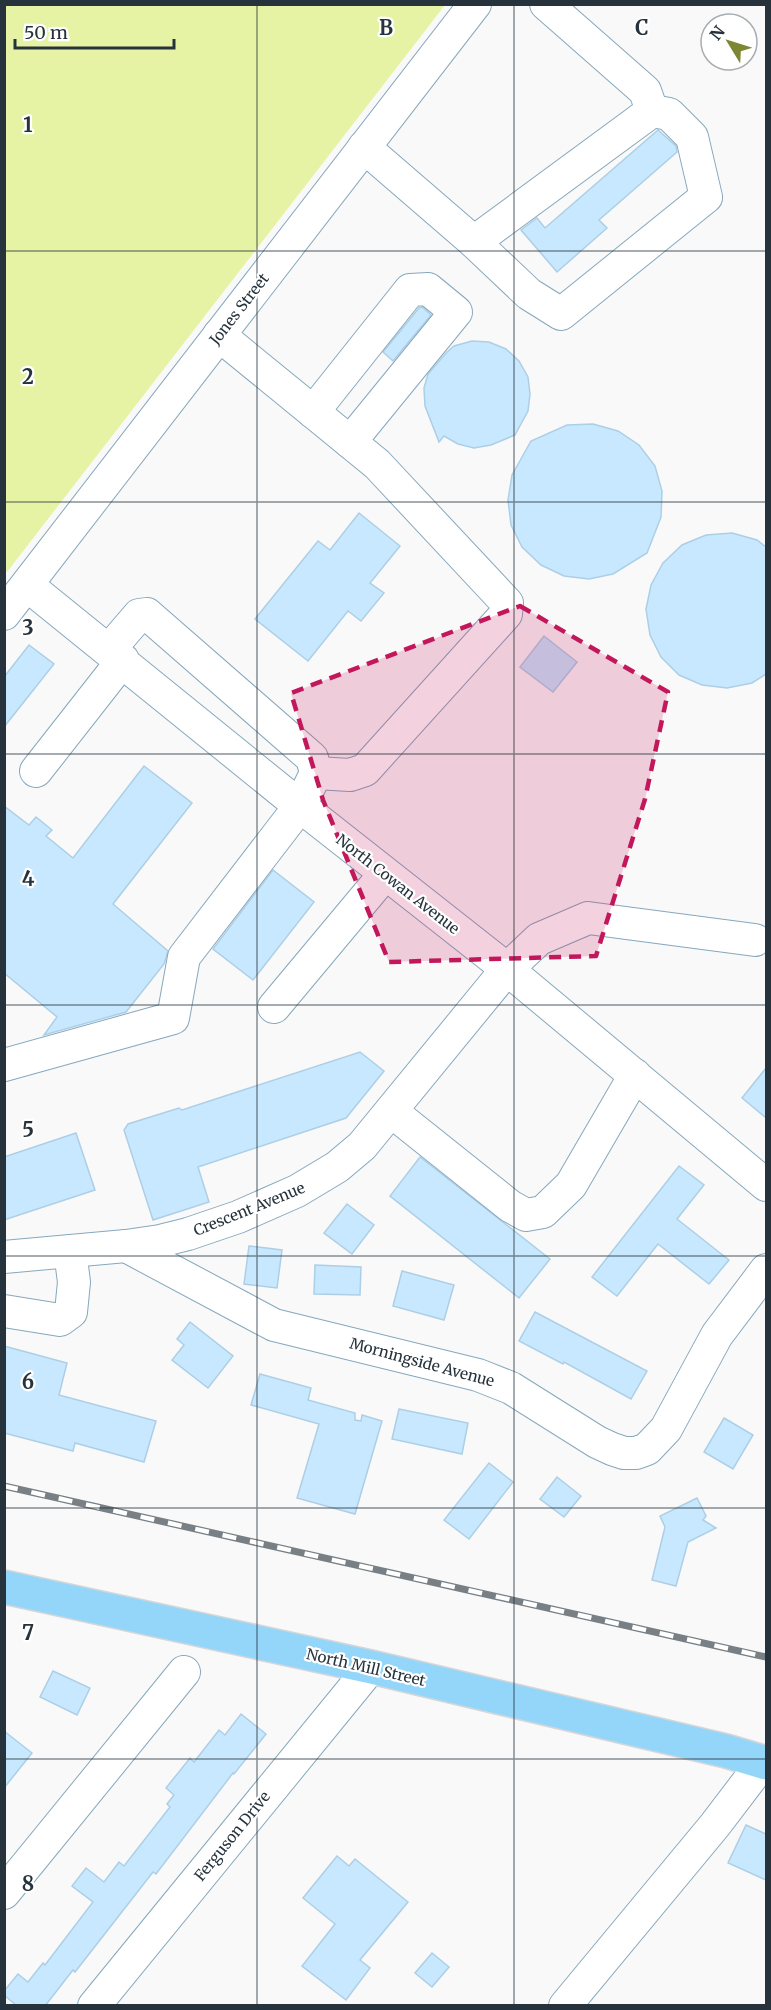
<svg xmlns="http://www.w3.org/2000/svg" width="771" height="2010" font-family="Merriweather,serif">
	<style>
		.green { fill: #e6f3a4 }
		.building { fill: #c7e8fe; stroke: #adcfe6; stroke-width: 1.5 }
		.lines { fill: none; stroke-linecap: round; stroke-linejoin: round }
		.minor-casing { stroke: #86a8bd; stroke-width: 34 }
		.major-casing { stroke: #d4d6d8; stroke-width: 36 }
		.minor { stroke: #fff; stroke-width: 32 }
		.major { stroke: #94d6fa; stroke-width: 33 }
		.rail-casing { stroke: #788085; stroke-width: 7 }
		.rail { stroke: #fff; stroke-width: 4.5; stroke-dasharray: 14; stroke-linecap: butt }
		.marked { fill: #c2185b; fill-opacity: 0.2; stroke: #c2185b; stroke-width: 4.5; stroke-dasharray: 12 8; stroke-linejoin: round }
		.grid { fill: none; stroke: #26333c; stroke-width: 1.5; stroke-opacity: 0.55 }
		.labels { text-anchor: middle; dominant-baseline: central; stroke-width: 4.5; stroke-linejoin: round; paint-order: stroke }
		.street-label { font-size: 15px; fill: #26333c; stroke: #fff }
		.grid-label { font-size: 20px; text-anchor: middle; font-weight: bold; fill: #26333c; stroke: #fff; stroke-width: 4.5; stroke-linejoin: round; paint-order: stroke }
	</style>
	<rect width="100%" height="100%" fill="#f9f9f9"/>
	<path class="green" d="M4 5H445L7 572 4 570Z"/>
	<g class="building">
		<path d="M658 130 676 146 677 152 599 220 607 228 557 272 521 230 537 218 545 228Z"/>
		<path d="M422 307 431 315 393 361 383 352 419 308Z"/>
		<path d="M472 341 489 342 506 349 519 361 528 377 530 394 528 411 515 435 491 445 474 448 458 444 444 436 439 442 425 406 424 388 428 374 447 352 454 346Z"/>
		<path d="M593 424 618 431 639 445 655 466 662 491 661 517 647 553 613 574 589 579 564 576 541 565 522 547 511 525 508 500 512 475 531 441 567 425Z"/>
		<path d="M359 513 400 546 370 583 384 593 361 621 348 611 308 661 255 619 318 541 330 550Z"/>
		<path d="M732 533 757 540 766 547V674L752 683 727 688 702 685 679 675 661 657 650 635 646 609 651 585 663 563 682 545 706 535Z"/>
		<path d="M544 636 577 662 553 692 520 667Z"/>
		<path d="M29 645 54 664 4 727V677Z"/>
		<path d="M144 766 192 803 113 904 168 951 164 964 126 1012 44 1035 57 1017 4 973V806L29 825 36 817 52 830 46 836 73 858Z"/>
		<path d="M273 870 314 902 253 980 213 949Z"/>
		<path d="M360 1052 384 1071 346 1118 198 1167 209 1202 153 1220 124 1130 128 1124 179 1108 182 1110Z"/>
		<path d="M766 1068V1118L742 1098Z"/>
		<path d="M76 1133 95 1190 4 1220V1157Z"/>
		<path d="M420 1157 550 1259 519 1298 390 1196Z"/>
		<path d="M679 1166 704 1185 677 1219 729 1260 709 1284 658 1244 617 1296 592 1277Z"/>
		<path d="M347 1204 374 1225 352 1254 324 1233Z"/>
		<path d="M249 1246 282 1250 277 1288 244 1284Z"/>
		<path d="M315 1265 361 1267 360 1295 314 1294Z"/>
		<path d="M402 1271 454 1285 444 1320 393 1306Z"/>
		<path d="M535 1312 647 1371 631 1399 564 1362 563 1364 519 1341Z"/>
		<path d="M190 1322 233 1356 208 1388 172 1360 184 1345 177 1339Z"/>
		<path d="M4 1346 67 1363 59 1395 156 1421 144 1462 75 1443 73 1451 4 1433Z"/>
		<path d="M260 1374 311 1388 308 1400 355 1413V1420L361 1421 362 1415 382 1421 355 1514 297 1498 319 1424 251 1405Z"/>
		<path d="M399 1409 468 1423 462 1454 392 1439Z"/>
		<path d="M724 1418 753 1435 733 1469 704 1452Z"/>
		<path d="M489 1463 513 1482 469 1539 444 1520Z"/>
		<path d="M557 1477 581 1496 564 1517 540 1499Z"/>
		<path d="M697 1498 706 1516 703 1520 716 1528 688 1542 676 1586 652 1580 665 1527 660 1516Z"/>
		<path d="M53 1671 90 1688 77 1715 40 1697Z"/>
		<path d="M241 1714 266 1734 234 1774 233 1773 156 1874 153 1872 75 1972 73 1970 45 2006H17L4 1995V1991L18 1974 28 1982 43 1963 45 1965 93 1902 72 1886 86 1868 104 1882 119 1862 124 1866 170 1807 167 1804 174 1795 166 1788 190 1758 194 1762 219 1730 225 1735Z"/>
		<path d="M4 1731 32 1753 4 1788Z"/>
		<path d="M746 1825 766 1834V1880L728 1863Z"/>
		<path d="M337 1856 349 1866 355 1859 408 1902 360 1960 370 1968 346 2000 302 1966 335 1924 303 1898Z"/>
		<path d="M432 1953 449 1967 432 1987 415 1973Z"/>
	</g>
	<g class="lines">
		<g class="minor-casing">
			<g id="minor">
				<path d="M364 147 474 242 652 111 645 91 546 4"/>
				<path d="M474 242 529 294 561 314 706 197 692 137 669 114 652 111"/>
				<path d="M219 335 377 464 507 603 506 614 365 770 350 775 316 773"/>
				<path d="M313 412 410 290 428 289 456 312 350 442"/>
				<path d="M27 585 300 806 507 969 766 1185"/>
				<path d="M4 614 475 4"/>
				<path d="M36 771 123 660"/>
				<path d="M274 1007 385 874"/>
				<path d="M4 1065 173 1018 184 957 300 806 316 773 312 758 147 614 139 615 109 650"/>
				<path d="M391 1111 510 1206 526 1215 543 1212 571 1185 635 1075"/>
				<path d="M126 1246 274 1325 478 1375 511 1388 597 1442 612 1449 624 1453H636L647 1449 666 1429 717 1335 766 1270"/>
				<path d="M4 1257 126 1246 160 1241 188 1234 238 1217 297 1191 337 1167 362 1146 507 969 539 939 588 918 755 940"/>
				<path d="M4 1311 60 1320 71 1312 74 1282 70 1251"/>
				<path d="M4 1893 184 1672"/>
				<path d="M94 2006 371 1667"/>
				<path d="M565 2006 715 1825 763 1762"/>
			</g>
		</g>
		<g class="major-casing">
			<path id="major" d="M4 1587 371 1667 726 1751 766 1763"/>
		</g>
		<use href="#minor" class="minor"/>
		<use href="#major" class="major"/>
		<g class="rail-casing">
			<path id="rail" d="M4 1486 766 1657"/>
		</g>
		<use href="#rail" class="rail"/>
	</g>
	<path class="marked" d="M520 606 668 692 645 799 596 956 389 962 323 800 291 693Z"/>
	<path class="grid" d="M257 4V2006M514 4V2006M4 251H766M4 502H766M4 754H766M4 1005H766M4 1256H766M4 1508H766M4 1759H766"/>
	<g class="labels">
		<g class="street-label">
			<text transform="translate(239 309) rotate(-52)">Jones Street</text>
			<text transform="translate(398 884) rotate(38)">North Cowan Avenue</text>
			<text transform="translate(249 1209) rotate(-22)">Crescent Avenue</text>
			<text transform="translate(422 1362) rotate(15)">Morningside Avenue</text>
			<text transform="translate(366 1667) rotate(13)">North Mill Street</text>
			<text transform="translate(232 1836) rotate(-51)">Ferguson Drive</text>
		</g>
	</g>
	<g class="grid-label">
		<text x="386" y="35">B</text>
		<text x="642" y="35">C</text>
		<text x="28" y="132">1</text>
		<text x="28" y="384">2</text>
		<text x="28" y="635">3</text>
		<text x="28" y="886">4</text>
		<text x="28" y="1137">5</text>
		<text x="28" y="1389">6</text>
		<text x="28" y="1640">7</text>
		<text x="28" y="1891">8</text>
	</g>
	<rect width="771" height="2010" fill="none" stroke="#26333c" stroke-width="12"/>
	<g transform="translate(729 42) rotate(308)"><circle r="28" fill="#ffffff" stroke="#a8adb1" stroke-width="1.5"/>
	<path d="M0-4.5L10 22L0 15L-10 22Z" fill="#7d8733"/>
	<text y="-9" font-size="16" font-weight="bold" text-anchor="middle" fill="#26333c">N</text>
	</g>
	<path d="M15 39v9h159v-9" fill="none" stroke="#26333c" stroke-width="3"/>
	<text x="24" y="39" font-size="18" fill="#26333c" stroke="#ffffff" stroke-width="4.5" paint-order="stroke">50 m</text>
</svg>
